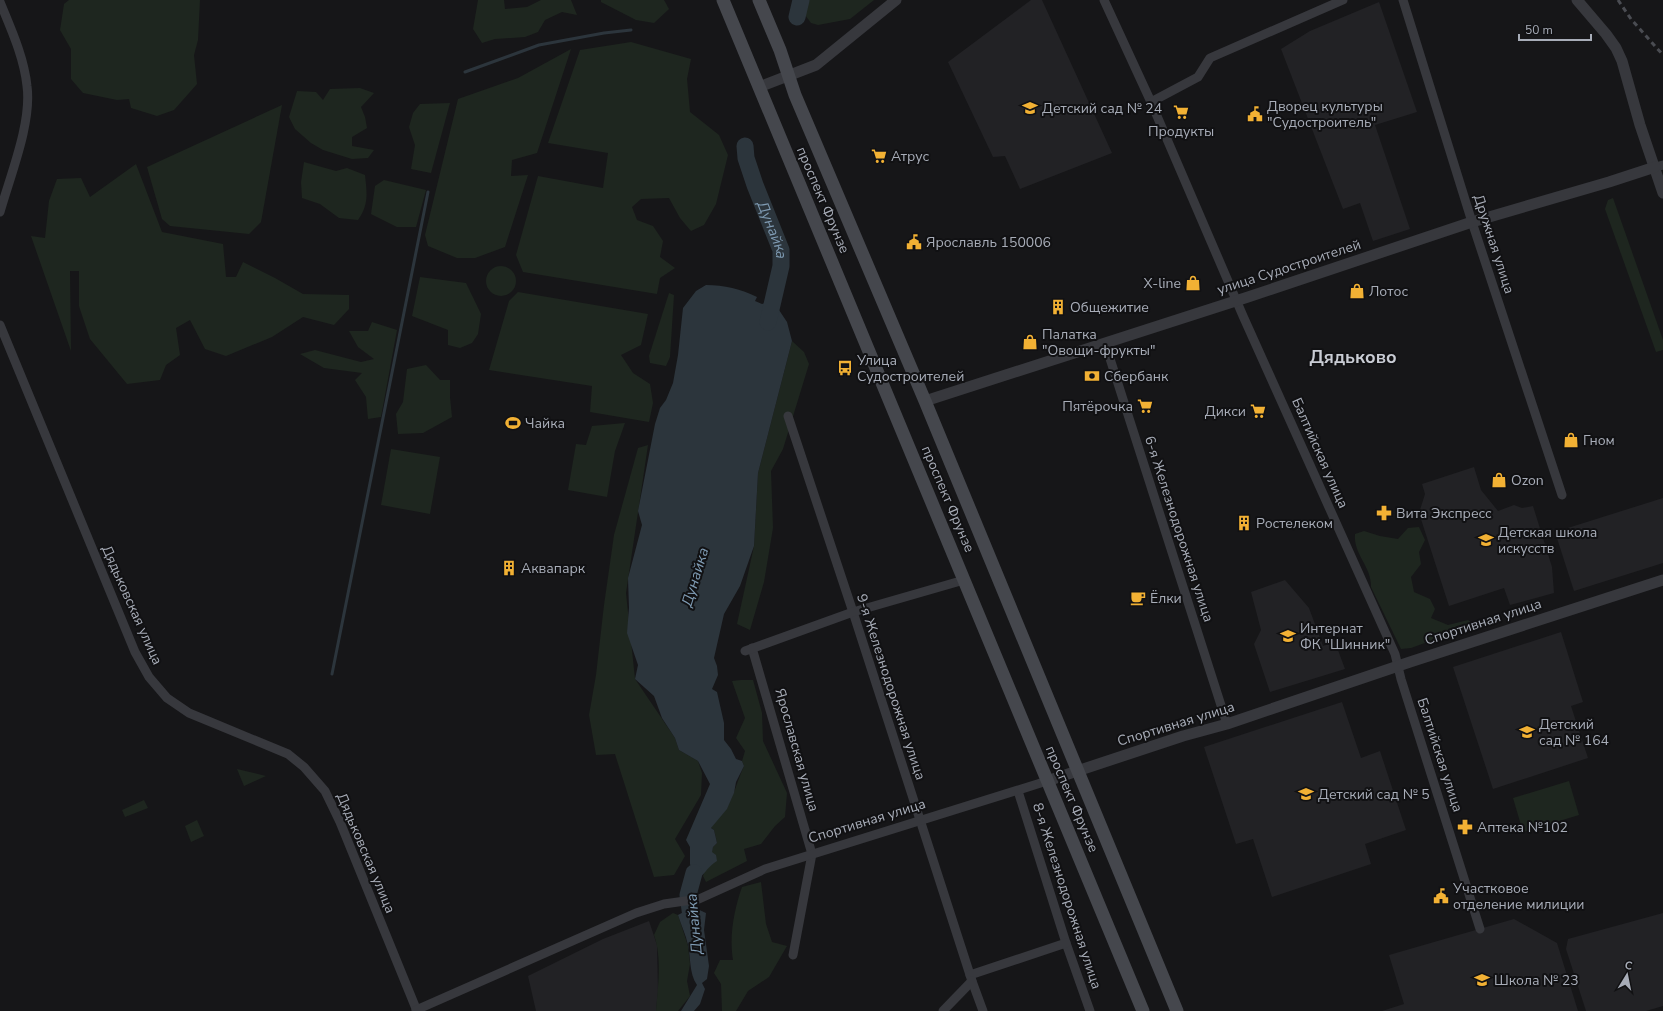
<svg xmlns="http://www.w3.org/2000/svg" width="1663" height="1011" font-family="'Nunito Sans',sans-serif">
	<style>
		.built { fill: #222225 }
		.green { fill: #1e261f }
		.water { fill: #2c353c }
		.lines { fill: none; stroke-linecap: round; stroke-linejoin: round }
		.stream { stroke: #2c353c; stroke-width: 3 }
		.river { stroke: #2c353c; stroke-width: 17 }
		.minor { stroke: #37383d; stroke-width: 9 }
		.tertiary { stroke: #37383d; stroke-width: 11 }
		.secondary { stroke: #45474d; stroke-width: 13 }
		.rail { stroke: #4a4c52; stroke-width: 3; stroke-dasharray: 5 4; stroke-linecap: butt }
		.labels { text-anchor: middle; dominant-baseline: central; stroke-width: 4; stroke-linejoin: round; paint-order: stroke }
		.poi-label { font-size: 14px; fill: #a8adb8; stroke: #111113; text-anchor: start }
		.street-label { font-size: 14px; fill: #a8adb8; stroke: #111113 }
		.water-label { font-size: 15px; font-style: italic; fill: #7f9bb3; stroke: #111113 }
		.district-label { font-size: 18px; font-weight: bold; fill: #c9ccd4; stroke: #111113 }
	</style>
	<rect width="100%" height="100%" fill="#161618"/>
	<g class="built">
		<path d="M1031 0H1042L1112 153 1020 189 1005 156 993 157 948 62Z"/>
		<path d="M1379 2 1417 112 1375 125 1410 229 1373 241 1360 203 1343 209 1281 49 1310 31Z"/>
		<path d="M1474 467 1481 490 1498 511 1514 505 1522 508 1533 506 1552 567 1554 593 1510 605 1504 588 1449 606 1419 513 1425 494 1422 484Z"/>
		<path d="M1663 498V563L1574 591 1555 532Z"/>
		<path d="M1285 580 1309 608 1323 646 1335 642 1345 669 1270 692 1254 644 1261 630 1251 592Z"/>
		<path d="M1561 632 1583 702 1571 706 1588 758 1493 789 1453 667Z"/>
		<path d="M1342 702 1361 758 1380 751 1406 830 1365 844 1371 864 1272 897 1253 839 1236 844 1204 747Z"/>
		<path d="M1663 913V1006L1646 1011H1586L1566 949 1568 939Z"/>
		<path d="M1514 919 1557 943 1578 1011H1382L1404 1004 1389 955Z"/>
		<path d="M649 921 657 945 658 992 656 1011H536L528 976 603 939Z"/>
	</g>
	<g class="green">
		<path d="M69 0H200L198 40 194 55 197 84 174 110 157 116 131 108 129 99 117 100 83 93 71 79V49L60 30 64 4Z"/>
		<path d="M478 0H504L505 9 527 7 541 0H571L577 15 562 12 545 20 538 32 525 37 495 39 482 43 473 29Z"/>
		<path d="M601 0H664L669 9 654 23 636 20 601 2Z"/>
		<path d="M794 0H874L850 19 818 25 811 23Z"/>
		<path d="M631 42 691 59 687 79 690 112 719 135 728 155 716 204 704 225 691 231 680 218 669 198 641 199 632 207 637 220 653 226 663 241 660 257 675 268 660 278 657 294 523 272 516 255 538 176 603 188 608 153 548 143 580 50Z"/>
		<path d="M571 49 537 153 512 160 511 176 528 175 505 247 475 258H457L428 246 425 235 458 99 518 78Z"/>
		<path d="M360 88 374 93 361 107 365 117 367 128 352 137V146L374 150 368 158 352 159 323 150 311 143 295 129 289 117 297 91 316 92 323 100 330 89Z"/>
		<path d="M450 103 431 173 411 169 415 145 409 127 413 113 420 104Z"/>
		<path d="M282 105 261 222 249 234 170 226 162 219 147 167Z"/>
		<path d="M304 162 336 171 347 168 365 175C367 193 369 205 358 220L339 218 320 204 302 198 301 182Z"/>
		<path d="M136 164 162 232 223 244 226 277H236L243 262 275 278 303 294 349 295V309L334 325 303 317 272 337 226 356 205 349 190 320 176 328 180 355 166 365 160 380 127 384 90 339 79 306V271H70L71 351 31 236 45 238 49 201 57 179 81 178 90 197Z"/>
		<path d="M384 180 426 190 416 227H397L371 214 375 186Z"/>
		<path d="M1613 198 1663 340V350L1656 352 1605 209 1608 200Z"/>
		<circle cx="501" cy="281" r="15"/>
		<path d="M420 277 466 283 481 314 478 334 472 343 460 348 448 345V330L412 316Z"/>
		<path d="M518 292 648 314 641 345 621 355 633 373 650 384 653 403 649 422 590 412 592 386 489 370 509 301Z"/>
		<path d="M669 293 674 295 670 357 666 366 650 363 649 356Z"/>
		<path d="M372 322 397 330 381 417 368 419 366 397 355 380 362 373 324 368 300 354 315 350 361 362 374 359 358 347 349 331H368Z"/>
		<path d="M792 341 804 352 809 364 783 449 771 471 773 528 764 582 750 630 737 624 754 546 758 473Z"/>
		<path d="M426 365 440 380H450V397L452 417 423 433 398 434 396 414 403 402 407 369Z"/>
		<path d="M625 423 615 451 607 497 568 490 576 444 586 445 592 426Z"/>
		<path d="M648 445 626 593 635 679 675 738 679 750 698 761 702 773 701 795 675 839 685 856 674 875 654 877 615 754 596 755 589 715 596 675 604 605 614 535 638 448Z"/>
		<path d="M391 449 440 457 430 514 381 505Z"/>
		<path d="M1419 527 1425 540 1419 552 1421 564 1411 577 1414 592 1430 599 1435 609 1431 618 1448 625 1468 620 1474 625 1411 648 1401 649 1371 587C1372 567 1353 554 1355 534L1364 531 1380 536 1398 539 1408 528Z"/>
		<path d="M741 680H753L762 713 763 741 787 793 785 817 775 826 761 844 744 849 747 861 706 882 703 876 713 847 717 843 714 830 711 828C714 820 723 815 727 808 734 795 738 779 744 766L742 761 745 751 736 738 745 718 732 681Z"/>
		<path d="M237 769 266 776 244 786Z"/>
		<path d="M1569 781 1579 815 1523 832 1513 798Z"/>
		<path d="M144 800 148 808 125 817 122 810Z"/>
		<path d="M197 820 204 836 191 842 185 826Z"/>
		<path d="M761 882 766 924 772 942 787 946 769 977 748 991 736 1011H722L721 984 714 973 720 960H733C729 936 734 910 742 887Z"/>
		<path d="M673 913 678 915 688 946 690 964 687 981 690 996 678 1011H656C658 988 662 957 654 935L660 922Z"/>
	</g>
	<g class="water">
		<path d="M706 285C724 285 741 289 757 297L755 301 762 304 773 301 787 322 792 341 758 473 754 546 740 586 724 614 714 658 717 666 718 675 712 689 717 692 724 723V740L731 749 736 759 742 761 744 766 736 782 734 793 727 809 711 828 714 830 717 843 713 847 712 852 716 855 717 861C706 868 705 875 695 881L694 892 688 895H681V888L687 885 692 871 690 864V847L686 840 710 784 698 761 679 750 675 738 662 718 654 696 635 679 638 665 627 633 629 608 628 578 642 525 638 511 655 424 660 408 666 400 673 383 678 355 683 308 696 291Z"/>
		<path d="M693 907 706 913 704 930 709 966 707 979 702 983 705 989 700 1004 694 1011H681L697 985C689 973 691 959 688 945 686 935 681 925 678 915Z"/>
	</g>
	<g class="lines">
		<g class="stream">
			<path d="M465 72 539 45 604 33 631 30"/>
			<path d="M332 674 428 192"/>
		</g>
		<g class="river">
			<path d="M797 17 801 0"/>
			<path id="s1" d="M745 146 746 158 755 185 781 250V266L768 322"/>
			<path d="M693 931 688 895 694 873"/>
		</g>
		<g class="minor">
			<path d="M1104 0 1151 102 1243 316 1395 654 1401 679 1480 929"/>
			<path d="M1403 0 1472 222 1562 495"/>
			<path d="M0 2C11 29 24 57 27 86 32 123 10 176 0 212"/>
			<path d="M1151 102 1198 77 1210 58 1343 0"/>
			<path d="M1655 167 1663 165"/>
			<path d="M0 325 135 652 149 677 167 698 189 713 288 754 304 767 325 791 340 822 417 1011"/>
			<path d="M1105 343 1227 724"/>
			<path d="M788 416 853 612 972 981 983 1011"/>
			<path d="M752 648 812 854 793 955"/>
			<path d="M745 651 853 612 964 580"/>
			<path d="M1018 791 1066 943 1090 1011"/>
			<path d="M970 975 1066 943"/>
			<path d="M416 1010 636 913 664 904 699 899 765 869 1047 781"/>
			<path d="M943 1011 972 981"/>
		</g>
		<g class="tertiary">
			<path d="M1577 0 1606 34 1616 48 1622 61 1640 125 1663 193"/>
			<path d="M759 87 816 65 896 0"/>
			<path d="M925 401 1248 297 1472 222 1609 182 1655 167"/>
			<path d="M1047 781 1183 736 1227 724 1410 662 1663 580"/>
		</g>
		<g class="secondary">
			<path d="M723 0 1143 1011"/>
			<path d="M759 0 780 50 795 95 925 401 1177 1011"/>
		</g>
		<path class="rail" d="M1618 0 1631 19 1663 55"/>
	</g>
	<defs>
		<g id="school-bare" transform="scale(1.2)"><path d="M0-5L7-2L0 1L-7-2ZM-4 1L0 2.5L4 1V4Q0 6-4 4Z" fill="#f2b134" stroke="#111113" stroke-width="2.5" paint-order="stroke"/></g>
		<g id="supermarket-bare" transform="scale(1.2)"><path d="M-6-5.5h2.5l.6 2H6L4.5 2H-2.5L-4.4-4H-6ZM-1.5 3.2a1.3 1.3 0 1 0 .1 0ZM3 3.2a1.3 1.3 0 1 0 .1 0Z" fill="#f2b134" stroke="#111113" stroke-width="2.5" paint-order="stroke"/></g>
		<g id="civic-bare" transform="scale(1.2)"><path d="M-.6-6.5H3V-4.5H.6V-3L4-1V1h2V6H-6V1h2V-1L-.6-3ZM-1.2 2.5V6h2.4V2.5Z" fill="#f2b134" stroke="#111113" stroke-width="2.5" paint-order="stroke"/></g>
		<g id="shop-bare" transform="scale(1.2)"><path d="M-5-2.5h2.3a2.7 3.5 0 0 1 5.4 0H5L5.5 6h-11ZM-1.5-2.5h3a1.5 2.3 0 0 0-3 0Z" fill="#f2b134" stroke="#111113" stroke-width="2.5" paint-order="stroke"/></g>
		<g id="building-bare" transform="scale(1.2)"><path d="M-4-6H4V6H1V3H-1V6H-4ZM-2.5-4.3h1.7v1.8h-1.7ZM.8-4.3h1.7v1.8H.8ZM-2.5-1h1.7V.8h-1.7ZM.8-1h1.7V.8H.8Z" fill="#f2b134" stroke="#111113" stroke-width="2.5" paint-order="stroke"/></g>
		<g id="bus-bare" transform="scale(1.2)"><path d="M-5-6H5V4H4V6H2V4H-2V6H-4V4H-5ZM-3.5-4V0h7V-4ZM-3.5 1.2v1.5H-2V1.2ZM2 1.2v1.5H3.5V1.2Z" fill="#f2b134" stroke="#111113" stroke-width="2.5" paint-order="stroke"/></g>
		<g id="bank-bare" transform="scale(1.2)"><path d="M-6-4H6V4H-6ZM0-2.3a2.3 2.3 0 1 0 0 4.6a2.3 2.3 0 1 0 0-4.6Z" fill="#f2b134" stroke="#111113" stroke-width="2.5" paint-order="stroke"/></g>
		<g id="stadium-bare" transform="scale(1.2)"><path d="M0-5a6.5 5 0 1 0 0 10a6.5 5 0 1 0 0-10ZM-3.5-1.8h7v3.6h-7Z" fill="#f2b134" stroke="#111113" stroke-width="2.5" paint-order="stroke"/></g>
		<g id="pharmacy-bare" transform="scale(1.2)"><path d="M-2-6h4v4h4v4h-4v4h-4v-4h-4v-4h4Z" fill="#f2b134" stroke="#111113" stroke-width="2.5" paint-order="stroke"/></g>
		<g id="cafe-bare" transform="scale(1.2)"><path d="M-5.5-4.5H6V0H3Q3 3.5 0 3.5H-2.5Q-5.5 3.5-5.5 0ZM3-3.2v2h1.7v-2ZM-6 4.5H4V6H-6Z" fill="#f2b134" stroke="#111113" stroke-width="2.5" paint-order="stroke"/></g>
	</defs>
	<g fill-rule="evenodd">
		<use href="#school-bare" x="1030" y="108"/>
		<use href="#supermarket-bare" x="1181" y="112"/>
		<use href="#civic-bare" x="1255" y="114"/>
		<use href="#supermarket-bare" x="879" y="156"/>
		<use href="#civic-bare" x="914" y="242"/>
		<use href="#shop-bare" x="1193" y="283"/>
		<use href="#shop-bare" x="1357" y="291"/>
		<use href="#building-bare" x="1058" y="307"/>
		<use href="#shop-bare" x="1030" y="342"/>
		<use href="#bus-bare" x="845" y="368"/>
		<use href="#bank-bare" x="1092" y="376"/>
		<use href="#supermarket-bare" x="1145" y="406"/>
		<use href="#supermarket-bare" x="1258" y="411"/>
		<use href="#stadium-bare" x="513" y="423"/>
		<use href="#shop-bare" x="1571" y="440"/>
		<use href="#shop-bare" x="1499" y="480"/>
		<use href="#pharmacy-bare" x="1384" y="513"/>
		<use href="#building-bare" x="1244" y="523"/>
		<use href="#school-bare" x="1486" y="540"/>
		<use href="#building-bare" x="509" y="568"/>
		<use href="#cafe-bare" x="1138" y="598"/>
		<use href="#school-bare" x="1288" y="636"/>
		<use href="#school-bare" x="1527" y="732"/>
		<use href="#school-bare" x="1306" y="794"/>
		<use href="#pharmacy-bare" x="1465" y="827"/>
		<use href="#civic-bare" x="1441" y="896"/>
		<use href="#school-bare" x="1482" y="980"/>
	</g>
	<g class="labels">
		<g class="poi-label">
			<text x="1267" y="106">Дворец культуры<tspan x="1267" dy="16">"Судостроитель"</tspan></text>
			<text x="1042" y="108">Детский сад № 24</text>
			<text x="1181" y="131" text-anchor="middle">Продукты</text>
			<text x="891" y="156">Атрус</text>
			<text x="926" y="242">Ярославль 150006</text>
			<text x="1181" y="283" text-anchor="end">X-line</text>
			<text x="1369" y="291">Лотос</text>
			<text x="1070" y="307">Общежитие</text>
			<text x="1042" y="334">Палатка<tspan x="1042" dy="16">"Овощи-фрукты"</tspan></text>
			<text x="857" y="360">Улица<tspan x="857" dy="16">Судостроителей</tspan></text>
			<text x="1104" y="376">Сбербанк</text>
			<text x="1133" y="406" text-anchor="end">Пятёрочка</text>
			<text x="1246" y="411" text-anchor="end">Дикси</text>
			<text x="525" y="423">Чайка</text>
			<text x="1583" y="440">Гном</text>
			<text x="1511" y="480">Ozon</text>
			<text x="1396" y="513">Вита Экспресс</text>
			<text x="1256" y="523">Ростелеком</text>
			<text x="1498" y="532">Детская школа<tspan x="1498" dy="16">искусств</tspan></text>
			<text x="521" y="568">Аквапарк</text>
			<text x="1150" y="598">Ёлки</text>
			<text x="1300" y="628">Интернат<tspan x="1300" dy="16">ФК "Шинник"</tspan></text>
			<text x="1539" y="724">Детский<tspan x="1539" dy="16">сад № 164</tspan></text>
			<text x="1318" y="794">Детский сад № 5</text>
			<text x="1477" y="827">Аптека №102</text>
			<text x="1453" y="888">Участковое<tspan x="1453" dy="16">отделение милиции</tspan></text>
			<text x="1494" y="980">Школа № 23</text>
		</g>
		<g class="street-label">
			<text transform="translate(823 200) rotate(67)">проспект Фрунзе</text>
			<text transform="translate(1494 244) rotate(72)">Дружная улица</text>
			<text transform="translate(1289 267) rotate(-18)">улица Судостроителей</text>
			<text transform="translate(1320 453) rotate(66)">Балтийская улица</text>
			<text transform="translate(948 499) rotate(67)">проспект Фрунзе</text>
			<text transform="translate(1179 529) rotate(72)">6-я Железнодорожная улица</text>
			<text transform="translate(132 605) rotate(66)">Дядьковская улица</text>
			<text transform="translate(1483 622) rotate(-18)">Спортивная улица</text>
			<text transform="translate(891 687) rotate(72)">9-я Железнодорожная улица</text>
			<text transform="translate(1176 724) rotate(-17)">Спортивная улица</text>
			<text transform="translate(797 750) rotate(74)">Ярославская улица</text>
			<text transform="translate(1440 755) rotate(72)">Балтийская улица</text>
			<text transform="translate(1072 799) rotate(67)">проспект Фрунзе</text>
			<text transform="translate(867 821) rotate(-17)">Спортивная улица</text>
			<text transform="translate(366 853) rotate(67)">Дядьковская улица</text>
			<text transform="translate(1067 896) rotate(72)">8-я Железнодорожная улица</text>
		</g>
		<g class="water-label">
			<text stroke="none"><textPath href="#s1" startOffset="89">Дунайка</textPath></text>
			<text transform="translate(695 577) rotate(-73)">Дунайка</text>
			<text transform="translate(694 924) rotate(-95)">Дунайка</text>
		</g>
		<g class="district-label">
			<text x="1353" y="357">Дядьково</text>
		</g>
	</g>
	<g transform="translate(1627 975) rotate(10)" stroke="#111113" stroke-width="3" paint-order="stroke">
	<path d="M0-3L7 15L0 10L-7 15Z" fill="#a8adb8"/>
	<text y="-6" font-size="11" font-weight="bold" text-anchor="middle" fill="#a8adb8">С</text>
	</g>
	<path d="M1519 34v6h72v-6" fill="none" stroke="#a8adb8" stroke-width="2"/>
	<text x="1525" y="34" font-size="12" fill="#a8adb8" stroke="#111113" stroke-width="3" paint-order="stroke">50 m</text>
</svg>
